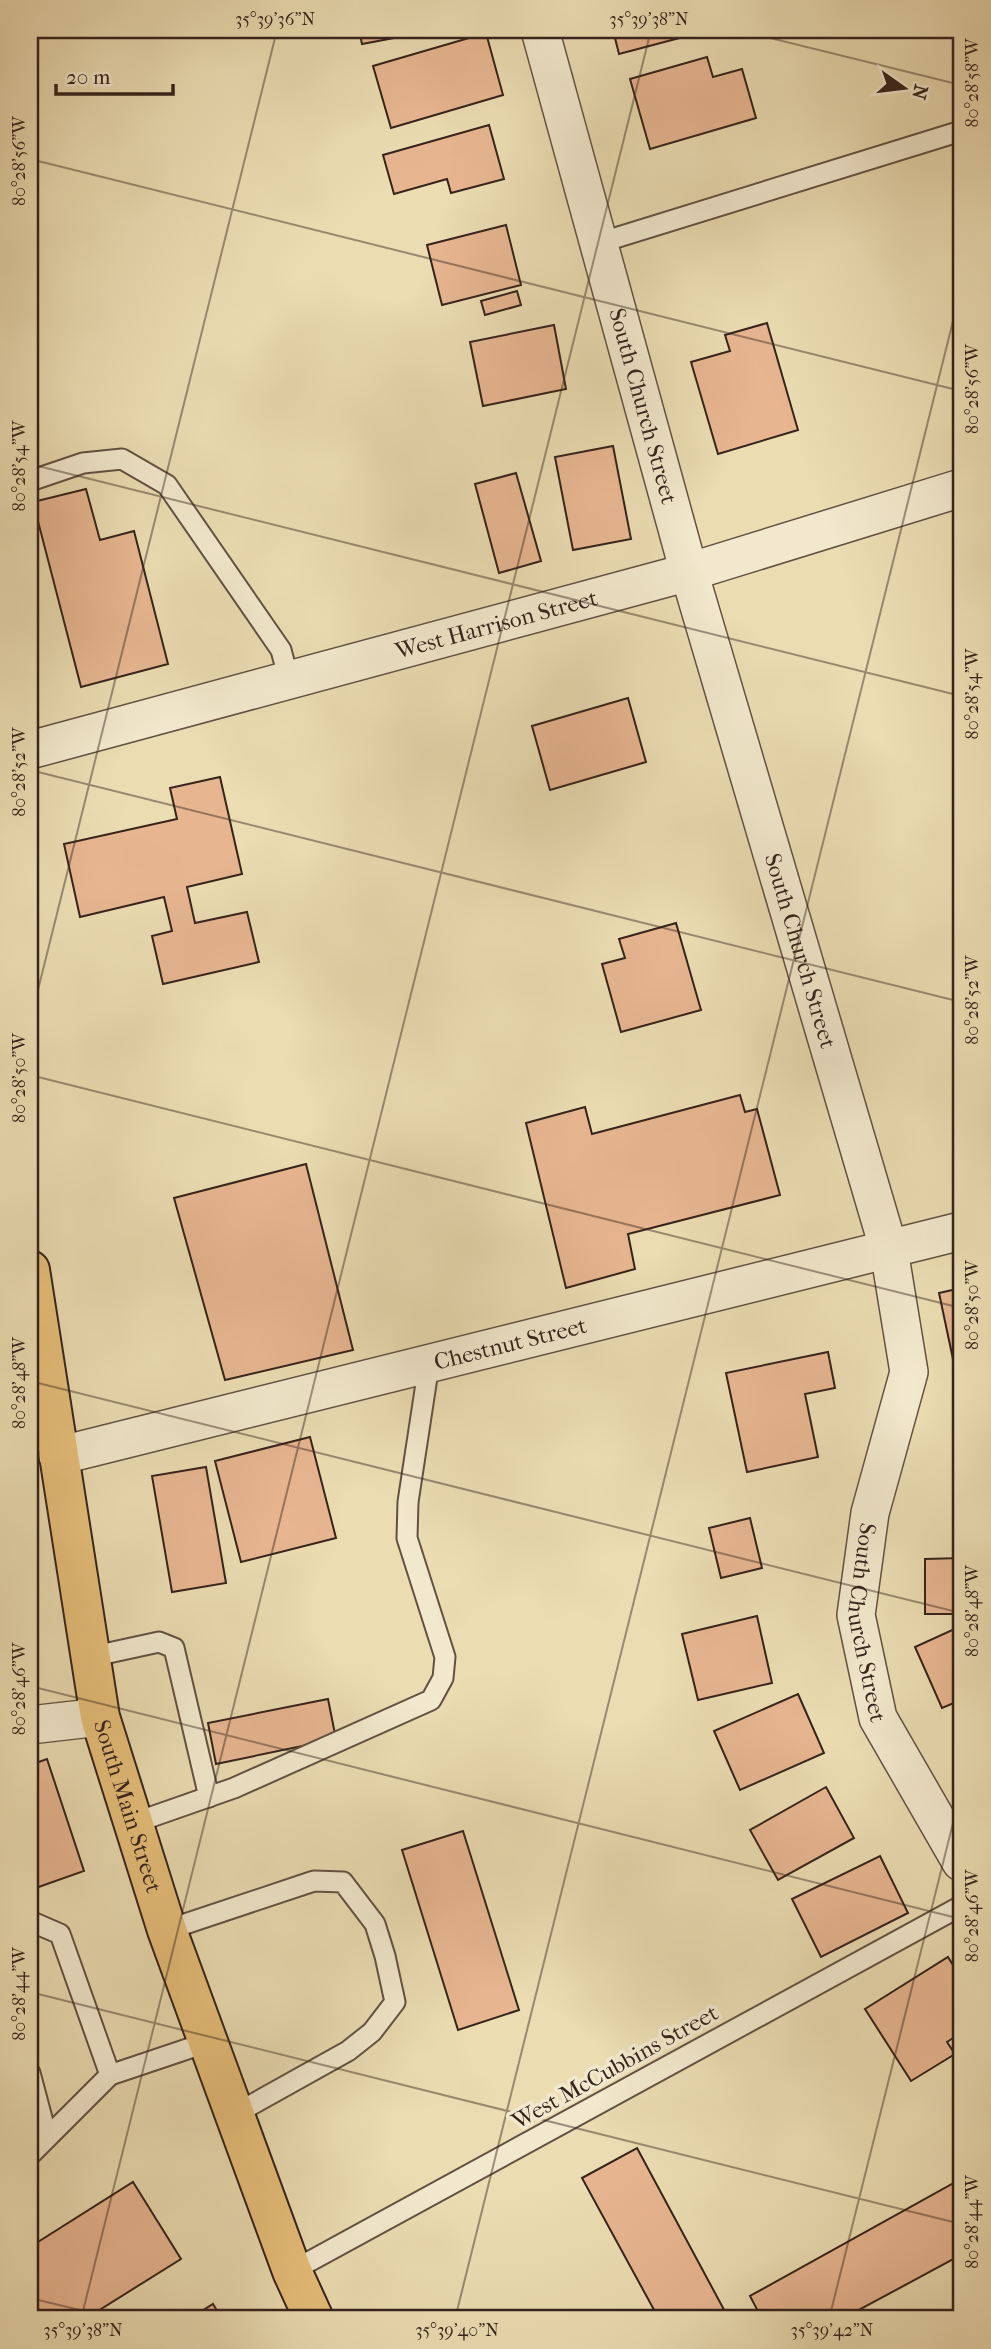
<svg xmlns="http://www.w3.org/2000/svg" width="991" height="2349" font-family="'IM FELL French Canon',serif">
	<style>
		.building { fill: #e7b691; stroke: #35231c; stroke-width: 2 }
		.lines { fill: none; stroke-linecap: round; stroke-linejoin: round }
		.lane-casing { stroke: #625142; stroke-width: 23 }
		.street-casing { stroke: #625142; stroke-width: 40 }
		.primary-casing { stroke: #35231c; stroke-width: 42 }
		.lane { stroke: #f2e8cd; stroke-width: 19 }
		.street { stroke: #f2e8cd; stroke-width: 37 }
		.primary { stroke: #e6be79; stroke-width: 38 }
		.ticks { fill: none; stroke: #35231c; stroke-width: 2; stroke-opacity: 0.45 }
		.labels { text-anchor: middle; dominant-baseline: central; stroke-width: 7; stroke-linejoin: round; paint-order: stroke }
		.street-label { font-size: 23px; fill: #35231c; stroke: #f2e8cd }
		.neatline { fill: none; stroke: #35231c; stroke-width: 2.5 }
		.ticks-label { font-size: 18px; text-anchor: middle; fill: #35231c }
	</style>
	<rect width="100%" height="100%" fill="#ebdcb2"/>
	<filter id="stains"><feTurbulence type="fractalNoise" baseFrequency=".00286" numOctaves="4"/><feColorMatrix values="0 0 0 0 .2 0 0 0 0 .09 0 0 0 0 .02 0 0 0 .5 -.17"/></filter>
	<radialGradient id="worn" r=".72"><stop offset=".6" stop-color="#630" stop-opacity="0"/><stop offset="1" stop-color="#630" stop-opacity=".3"/></radialGradient>
	<g class="building">
		<path d="M359 30H436L362 44Z"/>
		<path d="M613 30H701L702 32 619 54Z"/>
		<path d="M486 33 503 95 391 128 373 66Z"/>
		<path d="M707 57 713 77 742 69 756 118 650 149 630 79Z"/>
		<path d="M489 125 504 179 451 193 447 179 394 194 383 155Z"/>
		<path d="M506 225 521 285 442 305 427 245Z"/>
		<path d="M517 291 521 305 485 315 481 301Z"/>
		<path d="M767 323 798 430 718 454 691 362 730 351 725 335Z"/>
		<path d="M554 325 566 389 483 406 470 342Z"/>
		<path d="M613 446 631 539 573 550 555 457Z"/>
		<path d="M516 473 541 561 499 573 475 484Z"/>
		<path d="M86 489 100 540 134 531 168 664 81 687 33 502Z"/>
		<path d="M628 698 646 762 550 790 532 726Z"/>
		<path d="M220 777 242 874 187 887 195 923 247 912 259 962 163 984 152 936 172 931 164 897 80 917 64 844 177 819 170 788Z"/>
		<path d="M676 923 701 1010 621 1032 602 964 625 958 619 939Z"/>
		<path d="M740 1095 745 1112 757 1109 780 1195 628 1234 635 1269 566 1288 526 1123 585 1107 592 1134Z"/>
		<path d="M306 1164 353 1350 225 1380 174 1198Z"/>
		<path d="M961 1288V1377L957 1378 939 1293Z"/>
		<path d="M828 1352 835 1388 805 1394 818 1457 747 1472 726 1373Z"/>
		<path d="M310 1437 336 1538 241 1562 215 1461Z"/>
		<path d="M206 1467 226 1583 172 1592 152 1476Z"/>
		<path d="M750 1518 762 1568 721 1578 709 1528Z"/>
		<path d="M961 1558V1614H925V1559Z"/>
		<path d="M757 1616 772 1683 698 1700 682 1634Z"/>
		<path d="M961 1626V1700L942 1708 915 1647Z"/>
		<path d="M30 1658 35 1688 30 1689Z"/>
		<path d="M798 1694 824 1753 740 1790 714 1731Z"/>
		<path d="M328 1699 336 1739 216 1764 208 1723Z"/>
		<path d="M47 1759 84 1871 30 1890V1765Z"/>
		<path d="M826 1787 854 1838 778 1880 750 1830Z"/>
		<path d="M463 1831 519 2010 458 2030 402 1850Z"/>
		<path d="M880 1856 908 1913 821 1957 792 1899Z"/>
		<path d="M948 1957 961 1978V2033L947 2042 955 2054 911 2081 865 2009Z"/>
		<path d="M637 2148 729 2319H659L582 2178Z"/>
		<path d="M961 2179V2255L842 2319H762L750 2296Z"/>
		<path d="M133 2182 181 2259 85 2319H30V2247Z"/>
		<path d="M213 2304 222 2319H189Z"/>
	</g>
	<g class="lines">
		<g class="lane-casing">
			<g id="lane">
				<path d="M599 243 961 131"/>
				<path d="M30 481 83 463 122 459 167 485 281 650 289 680"/>
				<path d="M90 1657 159 1642 174 1648 209 1797"/>
				<path d="M134 1823 234 1788 431 1700 443 1678 445 1657 407 1538 408 1502 429 1364"/>
				<path d="M30 1921 60 1934 110 2075"/>
				<path d="M167 1930 314 1881 343 1882 375 1924 385 1956 395 2002 372 2032 348 2051 235 2114"/>
				<path d="M30 2073 47 2137"/>
				<path d="M30 2155 110 2075 208 2042"/>
				<path d="M292 2271 961 1906"/>
			</g>
		</g>
		<g class="street-casing">
			<g id="street">
				<path id="s1" d="M540 30 689 572 889 1250 909 1372 870 1513 856 1615 878 1718 961 1862"/>
				<path id="s2" d="M30 750 689 572 961 488"/>
				<path id="s3" d="M58 1456 961 1231"/>
				<path d="M30 1725 100 1717"/>
			</g>
		</g>
		<g class="primary-casing">
			<g id="primary">
				<path id="s4" d="M30 1270 100 1717 167 1930 292 2271 314 2319"/>
			</g>
		</g>
		<use href="#lane" class="lane"/>
		<use href="#street" class="street"/>
		<use href="#primary" class="primary"/>
	</g>
	<path class="ticks" d="M738 30 961 85M30 159 961 391M30 464 961 696M30 770 961 1002M30 1022 277 30M30 1075 961 1308M30 1381 961 1613M30 1686 961 1919M30 1992 961 2224M30 2298 117 2319M81 2319 651 30M455 2319 961 289M829 2319 961 1791"/>
	<g class="labels">
		<g class="street-label">
			<text stroke="none"><textPath href="#s1" startOffset="390">South Church Street</textPath></text>
			<text stroke="none"><textPath href="#s2" startOffset="483">West Harrison Street</textPath></text>
			<text stroke="none"><textPath href="#s1" startOffset="957">South Church Street</textPath></text>
			<text stroke="none"><textPath href="#s3" startOffset="466">Chestnut Street</textPath></text>
			<text stroke="none"><textPath href="#s1" startOffset="1650">South Church Street</textPath></text>
			<text stroke="none"><textPath href="#s4" startOffset="546">South Main Street</textPath></text>
			<text transform="translate(615 2067) rotate(-29)">West McCubbins Street</text>
		</g>
	</g>
	<rect width="991" height="2349" fill="none" stroke="#ebdcb2" stroke-width="77"/>
	<g transform="translate(904 88) rotate(104)" stroke="#f2e8cd" stroke-width="5" paint-order="stroke">
	<path d="M0-5L12 26L0 18L-12 26Z" fill="#35231c"/>
	<text y="-10" font-size="19" font-weight="bold" text-anchor="middle" fill="#35231c">N</text>
	</g>
	<path d="M56 84v10h117v-10" fill="none" stroke="#35231c" stroke-width="3.5"/>
	<text x="66" y="84" font-size="21" fill="#35231c" stroke="#f2e8cd" stroke-width="5" paint-order="stroke">20 m</text>
	<rect x="38" y="38" width="915" height="2272" class="neatline"/>
	<g class="ticks-label">
		<text x="275" y="25">35°39'36"N</text>
		<text x="649" y="25">35°39'38"N</text>
		<text transform="translate(972 83) rotate(-90)" y="6">80°28'58"W</text>
		<text transform="translate(19 161) rotate(-90)" y="6">80°28'56"W</text>
		<text transform="translate(972 389) rotate(-90)" y="6">80°28'56"W</text>
		<text transform="translate(19 466) rotate(-90)" y="6">80°28'54"W</text>
		<text transform="translate(972 694) rotate(-90)" y="6">80°28'54"W</text>
		<text transform="translate(19 772) rotate(-90)" y="6">80°28'52"W</text>
		<text transform="translate(972 1000) rotate(-90)" y="6">80°28'52"W</text>
		<text transform="translate(19 1078) rotate(-90)" y="6">80°28'50"W</text>
		<text transform="translate(972 1305) rotate(-90)" y="6">80°28'50"W</text>
		<text transform="translate(19 1383) rotate(-90)" y="6">80°28'48"W</text>
		<text transform="translate(972 1611) rotate(-90)" y="6">80°28'48"W</text>
		<text transform="translate(19 1689) rotate(-90)" y="6">80°28'46"W</text>
		<text transform="translate(972 1916) rotate(-90)" y="6">80°28'46"W</text>
		<text transform="translate(19 1994) rotate(-90)" y="6">80°28'44"W</text>
		<text transform="translate(972 2222) rotate(-90)" y="6">80°28'44"W</text>
		<text x="83" y="2336">35°39'38"N</text>
		<text x="457" y="2336">35°39'40"N</text>
		<text x="832" y="2336">35°39'42"N</text>
	</g>
	<rect width="100%" height="100%" filter="url(#stains)"/>
	<rect width="100%" height="100%" fill="url(#worn)"/>
</svg>
